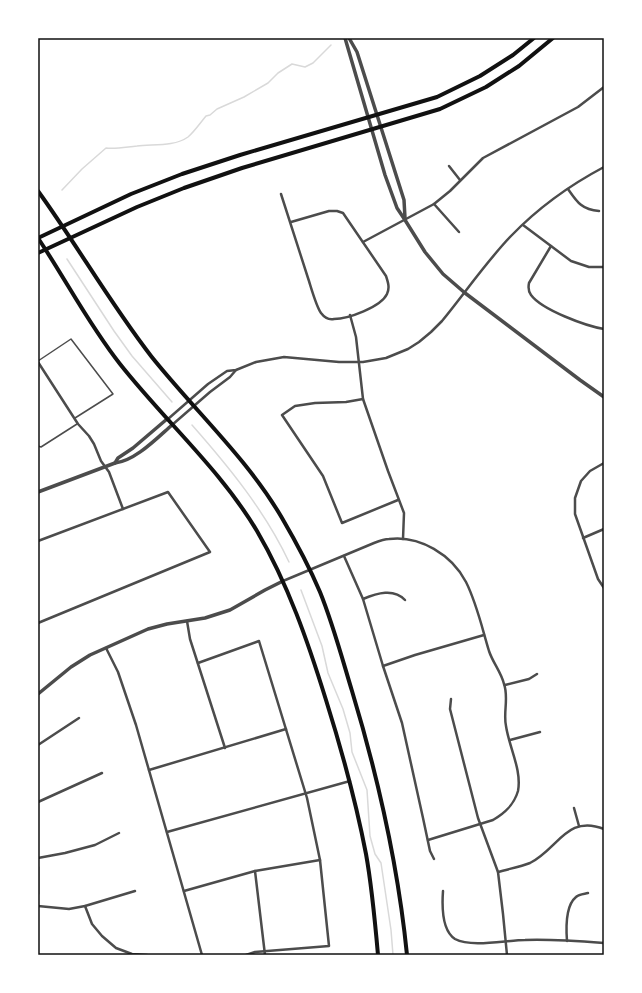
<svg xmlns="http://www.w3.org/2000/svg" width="642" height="993" font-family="'Work Sans',sans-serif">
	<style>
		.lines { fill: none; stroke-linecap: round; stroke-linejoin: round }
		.stream { stroke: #d9d9d9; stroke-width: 1.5 }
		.service { stroke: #4c4c4c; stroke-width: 1.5 }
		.minor { stroke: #4c4c4c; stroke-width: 2.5 }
		.tertiary { stroke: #4c4c4c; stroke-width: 3.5 }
		.secondary { stroke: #111; stroke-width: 4 }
		.neatline { fill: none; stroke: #111; stroke-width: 1.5 }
	</style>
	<rect width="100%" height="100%" fill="#fff"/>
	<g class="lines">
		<g class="stream">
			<path d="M62 190 82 169 106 148C117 149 126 147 137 146 153 144 174 147 188 137 194 132 201 122 206 116L210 115 217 109 244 97 268 83 278 73 292 64 305 67 313 63 331 45"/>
			<path d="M67 259 114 331 132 356 172 402"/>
			<path d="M192 425C229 467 265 511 289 562"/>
			<path d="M301 590 322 646 328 673 343 709 350 733 352 752 367 790 370 836 375 854 381 863 391 930 393 955"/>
		</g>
		<g class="service">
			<path d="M38 361 71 339 113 394 75 418"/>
			<path d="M38 446 41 447 77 424"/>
		</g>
		<g class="minor">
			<path d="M449 166 460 180"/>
			<path d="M568 189C577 202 582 210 599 211"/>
			<path d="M281 194C290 222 299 250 308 278 311 287 316 306 321 313 324 317 329 320 334 319 348 319 381 307 387 294 390 288 388 282 386 276L343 213 337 211H329L291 222"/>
			<path d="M434 204 459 232"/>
			<path d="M523 225 571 261 589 267H604"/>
			<path d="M363 242 434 204 450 191 483 158 578 107 604 87"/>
			<path d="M551 246 529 283C528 288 528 291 531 295 542 310 586 326 604 329"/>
			<path d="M350 315 356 337 363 399 388 471 404 513 403 539"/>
			<path d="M38 362 78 424 89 436 94 444 101 461 109 472 123 509"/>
			<path d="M363 399 346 402 315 403 295 406 282 415 323 476 342 523 398 500"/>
			<path d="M168 419 208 384 227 371 236 370 256 362 284 357 339 362H363L386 358 408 349 419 342 431 332 442 321C465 293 486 262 511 236 538 208 570 185 604 167"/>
			<path d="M172 425 210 392 230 377 236 370"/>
			<path d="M604 463 590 471 581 481 575 498V514L598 579 604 588"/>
			<path d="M583 538 604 529"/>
			<path d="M38 541 168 492 210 552 38 623"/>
			<path d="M344 556 363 599 383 666 402 723 423 818 430 851 434 859"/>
			<path d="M283 581 374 543C379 541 384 539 389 539 420 535 452 555 466 582 477 604 482 628 489 651 493 663 501 672 504 684 509 697 503 713 506 726 509 747 522 770 518 791 514 805 505 813 493 820L428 840"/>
			<path d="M363 599C377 593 394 588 405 600"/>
			<path d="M187 621 190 639 225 748"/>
			<path d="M106 648 118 672 136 725 202 955"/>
			<path d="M198 663 259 641 307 798 320 860 329 946 255 952 246 955"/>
			<path d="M383 666 415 655 484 635"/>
			<path d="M505 685 529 679 537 674"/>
			<path d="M451 699 450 709 478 818 498 872 503 914 507 955"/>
			<path d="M510 740 540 732"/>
			<path d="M38 745 79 718"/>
			<path d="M149 770 286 729"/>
			<path d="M38 802 102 773"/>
			<path d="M574 808 579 826"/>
			<path d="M167 832 350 781"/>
			<path d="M38 858 65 853 95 845 119 833"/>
			<path d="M38 867V894"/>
			<path d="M255 871 265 955"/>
			<path d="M498 872C508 869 520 867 530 863 558 849 567 814 604 829"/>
			<path d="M184 891 255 871 320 860"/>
			<path d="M443 891C442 905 441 930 455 939 472 948 506 940 525 940 551 939 578 941 604 943"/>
			<path d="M38 906 69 909 85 906 135 891"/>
			<path d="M85 906 92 924 102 936 116 948 132 954 147 955"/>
			<path d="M567 941C566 928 565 906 576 897 579 894 584 894 588 893"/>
		</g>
		<g class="tertiary">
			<path d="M345 38 385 175 397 208 405 220 425 252 443 274 465 293 580 380 604 397"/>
			<path d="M349 38 357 52 404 200 405 218"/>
			<path d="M115 463 118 458 133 448 167 419"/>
			<path d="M38 492 115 463C135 461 157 438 172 425"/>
			<path d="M38 694 71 667 90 655 148 629 167 624 205 618 230 610 265 590 283 581"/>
		</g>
		<g class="secondary">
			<path d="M38 191C77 245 110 303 151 356 194 410 247 458 282 518 296 542 309 566 320 592 333 624 342 658 352 691 378 777 398 865 407 955"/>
			<path d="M38 238C66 280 89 325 120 364 165 421 220 469 257 531 288 584 308 642 326 700 342 751 356 802 366 854 372 887 375 921 378 955"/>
			<path d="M38 238 131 194 182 174 240 155 437 97 480 76 513 55 534 38"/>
			<path d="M38 253 137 207 184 188 242 168 440 109 486 87 519 66 553 38"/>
		</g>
	</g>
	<rect width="642" height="993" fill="none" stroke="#ffffff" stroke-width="78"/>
	<rect x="39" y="39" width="564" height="915" class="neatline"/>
</svg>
